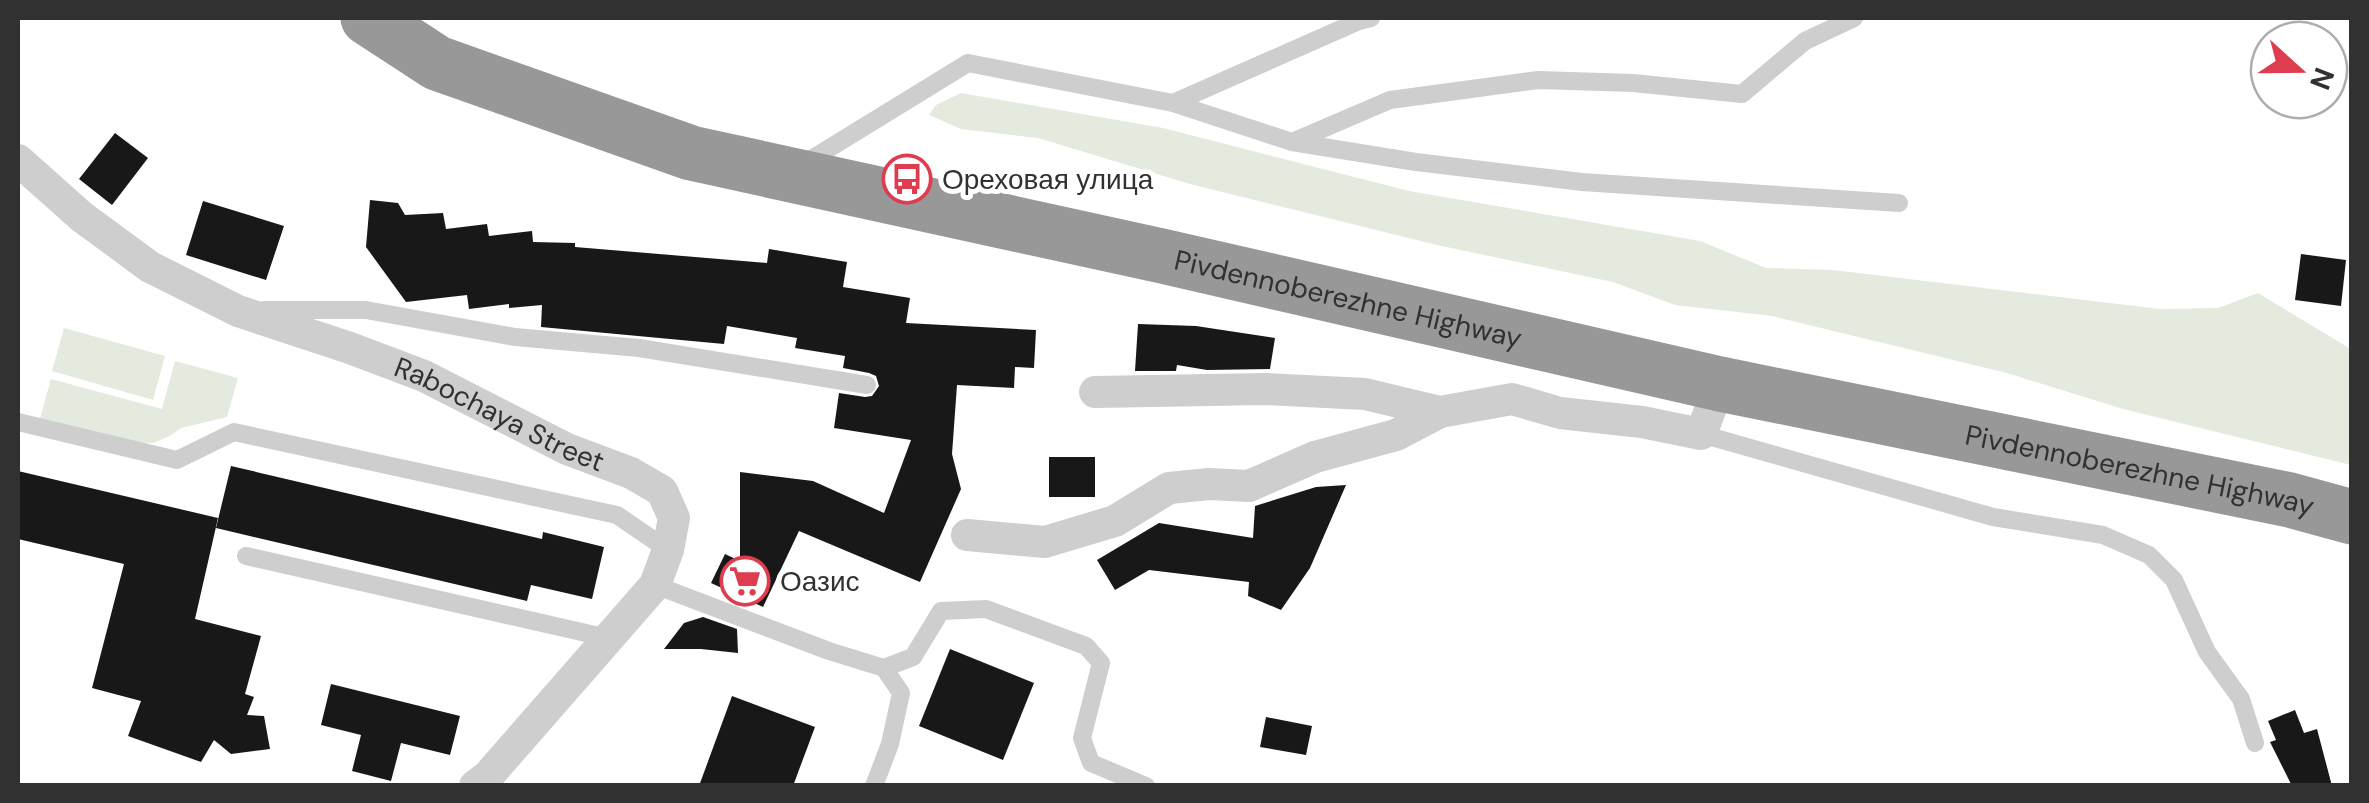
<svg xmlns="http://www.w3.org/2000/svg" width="2369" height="803" font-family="'DM Sans',sans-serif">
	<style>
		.green { fill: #e4eadd }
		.building { fill: #181818 }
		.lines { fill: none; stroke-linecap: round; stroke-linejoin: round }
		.lane { stroke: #cecece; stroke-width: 18 }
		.street { stroke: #cecece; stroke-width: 32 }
		.highway { stroke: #989898; stroke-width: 55 }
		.labels { text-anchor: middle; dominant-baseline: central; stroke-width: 10; stroke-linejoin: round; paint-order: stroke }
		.poi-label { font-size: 28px; fill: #313131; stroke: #fff; text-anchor: start }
		.street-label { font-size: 28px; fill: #313131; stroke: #fff }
	</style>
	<rect width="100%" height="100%" fill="#fff"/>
	<g class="green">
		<path d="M961 93 1163 128 1409 191 1700 241 1766 268 1833 270 2160 309 2218 308 2258 293 2349 348 2351 347V465L2123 409 2007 373 1772 316 1675 305 1613 282 1437 245 1190 184 1038 138 961 129 929 115 936 105Z"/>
		<path d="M64 328 165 356 153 400 52 371Z"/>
		<path d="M175 361 238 378 227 417 181 428 170 436 153 443 116 442 39 422 51 379 162 409Z"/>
	</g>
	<g class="building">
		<path d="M115 133 148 158 112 205 79 179Z"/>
		<path d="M370 200 398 203 405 215 443 213 446 229 487 224 489 236 532 231 533 242 575 243V247L767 263 769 249 847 262 843 287 910 298 906 323 1036 330 1034 368 1015 367 1014 388 957 385 952 454 961 489 920 582 799 531 763 607 711 583 725 554 740 561V472L813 481 884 513 911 440 834 428 839 393 865 397 872 396 879 386 876 376 869 373 843 368 845 356 795 348 797 338 727 326 724 344 541 327 542 305 509 308V304L469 309 467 295 406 302 366 247Z"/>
		<path d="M203 201 284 226 266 280 186 255Z"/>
		<path d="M2301 254 2346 260 2341 306 2295 300Z"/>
		<path d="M1138 324 1196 326 1275 338 1270 369 1207 370 1177 365 1176 371H1135Z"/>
		<rect x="1049" y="457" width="46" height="40"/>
		<path d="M231 466 542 539 543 532 604 547 592 599 531 585 527 601 216 528Z"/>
		<path d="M18 471 218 518 195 619 261 636 245 694 254 697 247 715 264 716 270 749 231 754 214 740 201 762 128 736 141 701 92 688 124 564 18 539Z"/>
		<path d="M1346 485 1310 568 1281 610 1248 596 1249 582 1149 570 1115 590 1097 560 1159 523 1253 538 1255 506 1316 487Z"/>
		<path d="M703 617 737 629 738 653 701 649H664L684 623Z"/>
		<path d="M950 649 1034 683 1003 760 919 726Z"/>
		<path d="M331 684 460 716 450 755 401 743 391 781 352 771 361 735 321 725Z"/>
		<path d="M732 696 815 727 793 786H699Z"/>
		<path d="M2295 710 2304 733 2317 729 2332 786H2292L2270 742 2276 740 2268 721Z"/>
		<path d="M1266 717 1312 726 1306 755 1260 747Z"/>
	</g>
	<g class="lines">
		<g class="lane">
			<path d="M1173 103 1292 142 1416 162 1582 182 1899 203"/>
			<path d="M1292 142 1390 100 1538 80 1633 83 1742 94 1805 41 1854 18"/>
			<path d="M810 160 968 63 1173 103 1359 21 1371 18"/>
			<path d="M264 310H366L515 337 639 348 867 385"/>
			<path d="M18 422 177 460 234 432 617 515 668 550"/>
			<path d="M1701 434 1993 517 2103 535 2149 555 2174 580 2207 652 2241 699 2255 743"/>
			<path d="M246 556 608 638"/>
			<path d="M655 585 829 651 884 668 913 657 941 611 986 609 1086 646 1101 663 1082 738 1091 763 1146 786"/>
			<path d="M874 786 890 744 901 693 884 668"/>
		</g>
		<g class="street">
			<path id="s1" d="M18 160 82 217 150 267 238 311 350 348 424 376 567 449 631 473 662 491 674 518 668 550 655 585 488 776 475 786"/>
			<path d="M1095 392 1266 389 1365 394 1440 412"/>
			<path d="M967 535 1045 542 1115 521 1169 488 1209 484 1249 486 1315 457 1396 435 1440 412 1512 399 1560 413 1642 422 1701 434 1720 384"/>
		</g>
		<path class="highway" id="s2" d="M368 18 437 63 691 153 1162 256 1720 384 2290 500 2352 517"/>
	</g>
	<defs>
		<g id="bus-ring" transform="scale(2.5)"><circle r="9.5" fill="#fff" stroke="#df3c4f" stroke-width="1.5"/><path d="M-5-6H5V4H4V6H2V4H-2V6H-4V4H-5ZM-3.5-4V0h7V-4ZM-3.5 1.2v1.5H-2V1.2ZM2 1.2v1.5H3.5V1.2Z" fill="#df3c4f"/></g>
		<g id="supermarket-ring" transform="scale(2.5)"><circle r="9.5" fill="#fff" stroke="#df3c4f" stroke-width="1.5"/><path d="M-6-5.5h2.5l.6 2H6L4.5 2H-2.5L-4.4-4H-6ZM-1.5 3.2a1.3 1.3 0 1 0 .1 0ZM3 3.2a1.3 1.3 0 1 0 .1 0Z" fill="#df3c4f"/></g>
	</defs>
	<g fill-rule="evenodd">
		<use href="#bus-ring" x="907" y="179"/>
		<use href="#supermarket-ring" x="745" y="581"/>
	</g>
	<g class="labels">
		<g class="poi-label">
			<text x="942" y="179">Ореховая улица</text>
			<text x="780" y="581">Оазис</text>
		</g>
		<g class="street-label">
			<text stroke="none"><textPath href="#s2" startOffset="1025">Pivdennoberezhne Highway</textPath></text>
			<text stroke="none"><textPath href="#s1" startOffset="550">Rabochaya Street</textPath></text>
			<text stroke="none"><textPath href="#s2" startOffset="1835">Pivdennoberezhne Highway</textPath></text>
		</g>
	</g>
	<rect width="2369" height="803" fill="none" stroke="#313131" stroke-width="40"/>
	<g transform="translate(2299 70) rotate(111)"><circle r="48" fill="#ffffff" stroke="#adadad" stroke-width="2.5"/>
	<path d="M0-8L18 38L0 25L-18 38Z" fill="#df3c4f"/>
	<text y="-15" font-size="28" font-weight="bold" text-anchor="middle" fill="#313131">N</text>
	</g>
</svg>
